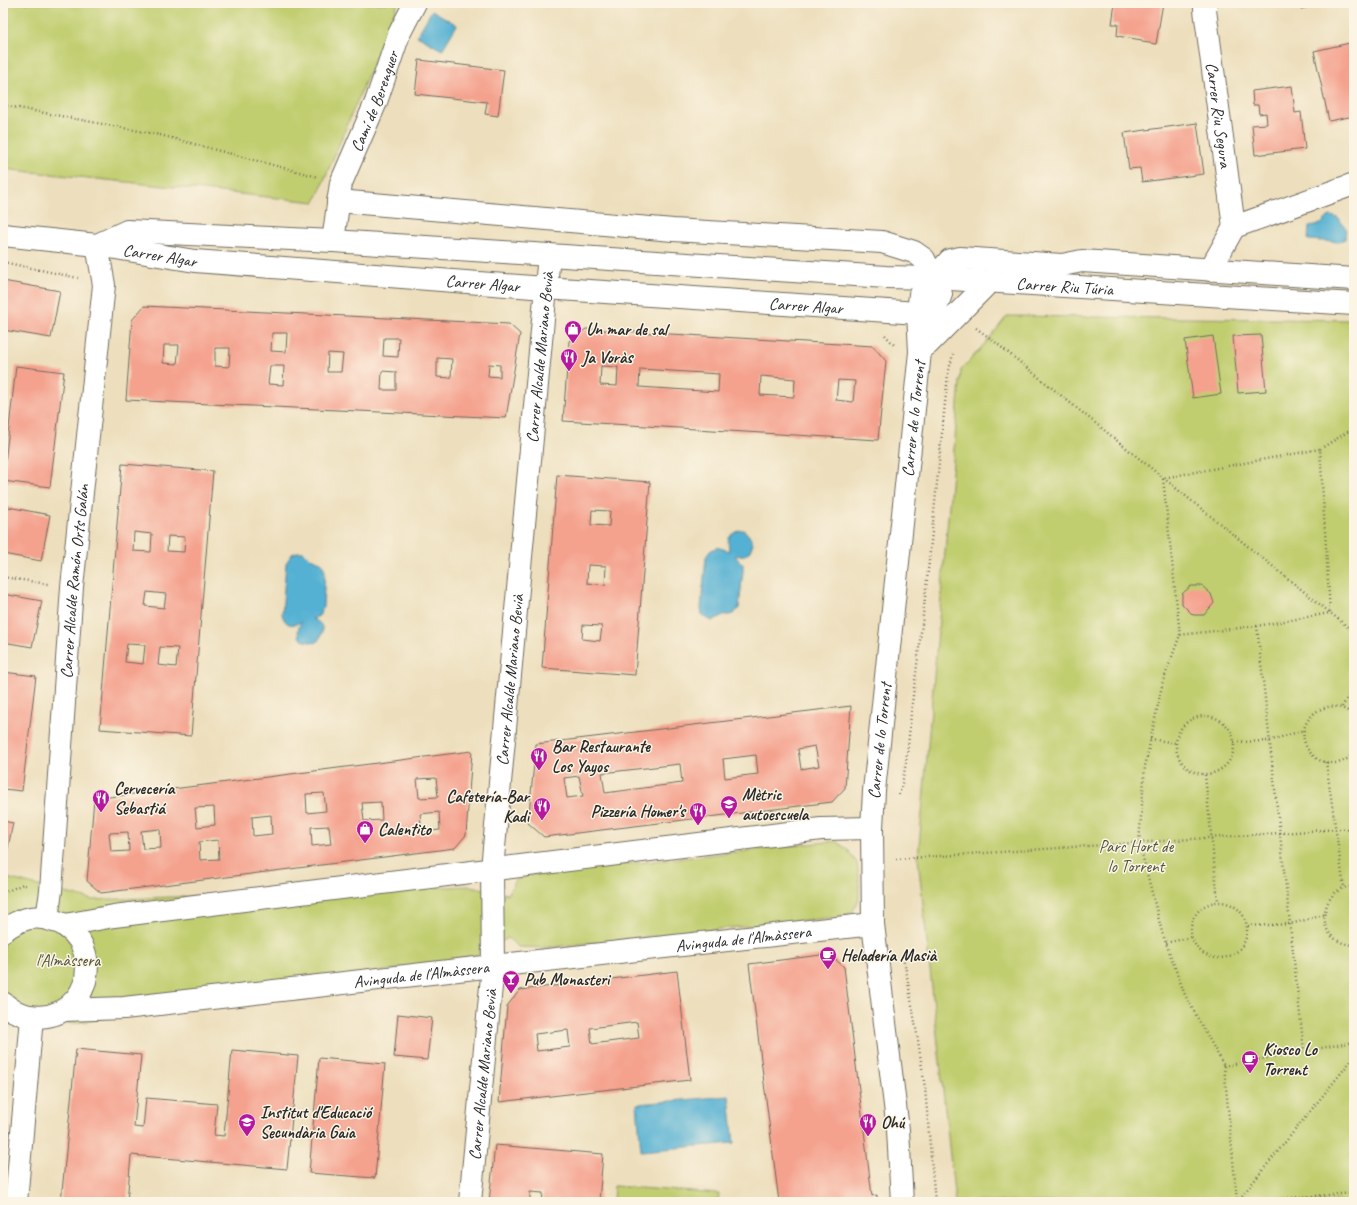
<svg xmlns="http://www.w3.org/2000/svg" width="1357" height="1205" font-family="Caveat,sans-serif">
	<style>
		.green { fill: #c1ce70; stroke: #767c4e }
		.water { fill: #55b1d3; stroke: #406e7f }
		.building { fill: #f4a28e; fill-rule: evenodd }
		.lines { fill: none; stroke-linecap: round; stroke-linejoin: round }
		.minor-casing { stroke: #6f6a5e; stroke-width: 24 }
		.path { stroke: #6f6a5e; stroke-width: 2.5; stroke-dasharray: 1 3; stroke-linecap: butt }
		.minor { stroke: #fff; stroke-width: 22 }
		.labels { text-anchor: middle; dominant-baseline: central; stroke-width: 3; stroke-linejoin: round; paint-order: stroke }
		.street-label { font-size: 17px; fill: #2b2b2b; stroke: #fcf5e5 }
		.poi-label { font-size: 17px; font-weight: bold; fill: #2b2b2b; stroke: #fcf5e5; text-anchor: start }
		.park-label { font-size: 17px; fill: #50543c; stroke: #fcf5e5 }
	</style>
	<rect width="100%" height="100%" fill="#fcf5e5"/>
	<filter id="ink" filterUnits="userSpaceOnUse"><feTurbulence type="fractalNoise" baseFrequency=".025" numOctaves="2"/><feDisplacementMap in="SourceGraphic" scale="8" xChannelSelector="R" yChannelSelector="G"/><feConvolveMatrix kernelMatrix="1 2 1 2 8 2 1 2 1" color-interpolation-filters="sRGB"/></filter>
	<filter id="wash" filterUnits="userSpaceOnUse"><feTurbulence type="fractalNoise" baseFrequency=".012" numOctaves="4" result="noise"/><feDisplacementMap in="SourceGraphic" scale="16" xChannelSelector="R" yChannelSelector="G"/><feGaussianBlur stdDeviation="0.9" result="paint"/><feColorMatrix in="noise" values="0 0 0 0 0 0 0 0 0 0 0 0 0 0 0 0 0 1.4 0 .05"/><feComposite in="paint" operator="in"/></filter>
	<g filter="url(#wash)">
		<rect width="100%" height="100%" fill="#eddfbd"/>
		<g class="green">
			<path d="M3 3H398L315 202 3 169Z"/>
			<path d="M1007 316 1354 320V1202H955L918 858 961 370 990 338Z"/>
			<path d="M836 841 848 850 857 863 859 877V899L852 913 833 918 795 921 544 948 518 947 508 938 474 956 76 1023 3 1025V877L93 900 470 886 508 894 515 881 527 875Z"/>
			<path d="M614 1186 719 1194 718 1202H613Z"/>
		</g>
		<g class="water">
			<path d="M432 10 457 25 442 50 417 36Z"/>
			<path d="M1332 216 1338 218 1346 228 1345 239 1339 242 1308 240 1309 226 1321 224 1328 217Z"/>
			<path d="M740 530H744L750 537 753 543 750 551 745 555 735 556 743 564V571L739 608 734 614 722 616 712 621 702 615 701 608 706 557 710 551 717 547 729 551C728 539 726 536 740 530Z"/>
			<path d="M297 552H304L310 558 321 562 325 570 323 607 319 616 312 619C325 623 325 633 316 643L305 641 299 637 298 630 301 622C291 627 285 625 282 614L286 563 292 554Z"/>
			<path d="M729 1096 734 1143 641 1151 637 1104Z"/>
		</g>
		<g id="blocks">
			<g class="building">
				<path d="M1115 3H1163L1156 44 1142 42V40L1117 36 1118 24H1112Z"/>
				<path d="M1300 3H1322V4L1301 9Z"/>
				<path d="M1354 42V116L1329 121 1314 51Z"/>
				<path d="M419 60 504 70 498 116 485 114 487 102 415 94Z"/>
				<path d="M1292 86 1295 113 1301 112 1305 149 1255 155 1252 125 1267 124 1266 113 1259 114 1258 105H1253L1252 91Z"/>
				<path d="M1197 123 1204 174 1142 182 1140 168 1129 169 1124 133Z"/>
				<path d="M3 281 60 291 51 338 3 330Z"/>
				<path d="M144 306 509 324 520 334 506 418 126 400 132 320ZM272 333H287L286 352 271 351ZM384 338H399L398 357 383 356ZM164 345H179L177 364 163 363ZM215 348H230L229 367 215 366ZM328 353 343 354 341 372H327ZM437 358 452 359 451 378 437 377ZM489 364 500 365V377L488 376ZM270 366H284L283 385 268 384ZM382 371 396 372V390H381Z"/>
				<path d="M586 329 873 346 886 361 878 440 563 421 569 341ZM601 366 618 367 617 386 600 385ZM640 369 719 374 718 392 639 387ZM761 376 795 379 794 397 760 395ZM838 380 855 381 853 402 836 400Z"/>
				<path d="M1261 335 1266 391 1238 393 1233 336Z"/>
				<path d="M1213 336 1221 394 1193 398 1185 340Z"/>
				<path d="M16 366 64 372 50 487 3 481Z"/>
				<path d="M122 464 213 471 191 736 100 729ZM134 532 152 534 151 552 133 551ZM168 536 185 537 184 552 167 551ZM147 592 166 594 164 608 145 606ZM127 644 145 645 143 664 125 662ZM160 647 178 648 176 667 158 665Z"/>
				<path d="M557 475 650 482 635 675 542 668ZM592 510 610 511 609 526 591 525ZM588 565 606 566 605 585 587 583ZM583 625 602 626 600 641 582 639Z"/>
				<path d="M3 506 50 515 41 561 3 554Z"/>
				<path d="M1191 586H1202L1211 594 1214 603 1204 615H1193L1182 604V594Z"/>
				<path d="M3 594 42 601 32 647 3 642Z"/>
				<path d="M3 672 36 676 22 791 3 789Z"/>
				<path d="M851 706 845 788 832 802 544 837 528 823 536 744ZM815 746 819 766 801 769 798 749ZM756 755 758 774 725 778 723 759ZM680 764 682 783 605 793 602 773ZM579 776 583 796 567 798 564 778Z"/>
				<path d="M472 751 466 835 455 848 101 893 87 881 94 799ZM436 778 438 797 419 798 417 779ZM324 793 326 811 307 813 306 794ZM381 802 382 820 364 821 362 803ZM214 807 215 825 197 827 195 808ZM439 812 440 830 422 832 420 814ZM271 815 272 834 253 836 252 817ZM329 826 331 844 312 846 311 827ZM160 829 161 848 143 849 141 831ZM128 832 129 851 111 852 109 833ZM218 840 219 859 200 860 199 842Z"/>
				<path d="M3 821 13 823 4 867H3Z"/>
				<path d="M829 954 844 967 872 1196 877 1195V1202H779L749 964Z"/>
				<path d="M677 971 690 1080 499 1102 507 1006 520 990ZM637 1022 639 1038 592 1044 590 1028ZM568 1030 570 1047 537 1051 535 1034Z"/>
				<path d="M398 1014 432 1018 427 1060 394 1057Z"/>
				<path d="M76 1049 141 1055 134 1127 143 1128 146 1098 217 1104 214 1135 224 1136 232 1050 298 1056 287 1169 131 1155 127 1202H61Z"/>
				<path d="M319 1058 385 1064 375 1178 309 1173Z"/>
				<path d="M495 1145 603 1154 599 1202H542L543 1193 530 1192V1202H489Z"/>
			</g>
		</g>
	</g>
	<g filter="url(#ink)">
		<use href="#blocks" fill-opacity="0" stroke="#6f6a5e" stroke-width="1"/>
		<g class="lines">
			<g class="minor-casing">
				<g id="minor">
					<path id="s1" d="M1205 3V10L1234 227"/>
					<path d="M338 201 673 230 882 242 914 252 924 259 941 294 923 345"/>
					<path id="s2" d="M3 235 97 245 127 231 333 241 886 277 934 278 1354 304"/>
					<path id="s3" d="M333 241 341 183 376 102 399 34 415 3"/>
					<path d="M1210 270 1234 227 1354 184"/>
					<path d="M928 344 989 282"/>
					<path id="s4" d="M47 918 51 891 72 587 104 285 97 245 195 261 545 288 918 313"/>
					<path d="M65 925 114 916 821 829 872 828"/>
					<path d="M3 931C19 919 35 913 54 921 58 922 62 923 65 926 89 941 94 977 76 999 57 1022 24 1022 3 1003"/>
					<path id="s5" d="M64 1010 124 1008 493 966 873 924"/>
					<path d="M16 1202 32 1017"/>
					<path id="s6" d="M470 1202 493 966 492 869 549 255"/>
					<path id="s7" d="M902 1202 898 1130 873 924 872 828 874 791 920 352 918 313 920 294 950 260 960 258 1062 265 1082 261 1354 279"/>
				</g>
			</g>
			<g class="path">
				<path d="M3 105 160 135 318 177"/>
				<path d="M3 262 78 278"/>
				<path d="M976 328 990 338 1354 632"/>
				<path d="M885 335 895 346"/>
				<path d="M1320 449 1354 428"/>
				<path d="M3 577 48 584"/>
				<path d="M1257 626 1304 1051"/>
				<path d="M1180 635 1163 478 1320 449 1330 613 1257 626 1180 635 1163 681 1145 766 1139 842 1162 932 1185 995 1224 1066"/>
				<path d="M1342 707 1354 686"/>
				<path d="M1354 716C1328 690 1289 723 1309 751 1314 758 1321 762 1330 763 1340 764 1348 760 1354 752"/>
				<circle cx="1205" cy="745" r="29"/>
				<path d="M1150 739 1176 743"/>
				<path d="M1234 742 1269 741 1304 730"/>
				<path d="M1326 762 1344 888"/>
				<path d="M1205 775 1218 901"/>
				<path d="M899 795C909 761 909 723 914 688 928 583 937 479 948 374L953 354"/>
				<path d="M896 859 1354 828"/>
				<path d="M1354 887C1322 883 1308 942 1354 945"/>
				<path d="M3 893 23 884 27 886"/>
				<circle cx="1219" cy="930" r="28"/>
				<path d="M1248 926 1290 924 1324 915"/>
				<path d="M1166 943 1191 937"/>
				<path d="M902 958 905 965 917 1034 925 1088 935 1202"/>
				<path d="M1354 1042 1224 1066 1237 1202 1354 1193"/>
				<path d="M1237 1202 1354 1057"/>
			</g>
			<use href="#minor" class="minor"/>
		</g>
	</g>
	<defs>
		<g id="shop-pin" transform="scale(0.9)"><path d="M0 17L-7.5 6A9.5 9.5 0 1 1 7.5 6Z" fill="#b5179e" stroke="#fcf5e5"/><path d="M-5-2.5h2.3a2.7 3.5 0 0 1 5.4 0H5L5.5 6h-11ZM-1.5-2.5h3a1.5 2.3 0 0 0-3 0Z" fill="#fff"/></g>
		<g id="restaurant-pin" transform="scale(0.9)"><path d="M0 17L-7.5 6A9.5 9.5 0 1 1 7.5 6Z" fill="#b5179e" stroke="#fcf5e5"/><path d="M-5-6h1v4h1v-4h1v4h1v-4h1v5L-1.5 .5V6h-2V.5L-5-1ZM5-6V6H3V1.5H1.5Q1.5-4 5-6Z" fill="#fff"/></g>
		<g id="school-pin" transform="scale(0.9)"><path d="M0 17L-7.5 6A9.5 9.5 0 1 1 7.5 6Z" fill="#b5179e" stroke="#fcf5e5"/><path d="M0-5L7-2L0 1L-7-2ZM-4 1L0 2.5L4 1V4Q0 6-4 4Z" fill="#fff"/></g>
		<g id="cafe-pin" transform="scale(0.9)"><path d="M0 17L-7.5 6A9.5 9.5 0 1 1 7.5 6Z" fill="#b5179e" stroke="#fcf5e5"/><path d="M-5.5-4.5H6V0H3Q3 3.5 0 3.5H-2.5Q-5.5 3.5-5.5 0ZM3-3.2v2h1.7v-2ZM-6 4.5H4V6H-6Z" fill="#fff"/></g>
		<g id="bar-pin" transform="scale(0.9)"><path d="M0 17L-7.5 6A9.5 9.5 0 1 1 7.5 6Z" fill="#b5179e" stroke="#fcf5e5"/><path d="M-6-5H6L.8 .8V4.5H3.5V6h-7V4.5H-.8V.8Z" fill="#fff"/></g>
	</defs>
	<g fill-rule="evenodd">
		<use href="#shop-pin" x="573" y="329"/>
		<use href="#restaurant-pin" x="569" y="357"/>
		<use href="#restaurant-pin" x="539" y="756"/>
		<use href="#restaurant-pin" x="101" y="798"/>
		<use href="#school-pin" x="729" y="804"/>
		<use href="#restaurant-pin" x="542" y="806"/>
		<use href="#restaurant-pin" x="698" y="811"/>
		<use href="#shop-pin" x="365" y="829"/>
		<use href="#cafe-pin" x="828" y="955"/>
		<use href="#bar-pin" x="511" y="979"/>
		<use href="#cafe-pin" x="1250" y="1059"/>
		<use href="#school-pin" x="247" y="1122"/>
		<use href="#restaurant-pin" x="868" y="1122"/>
	</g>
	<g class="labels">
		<g class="street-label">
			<text stroke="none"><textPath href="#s3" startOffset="147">Camí de Berenguer</textPath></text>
			<text stroke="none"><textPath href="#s1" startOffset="113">Carrer Riu Segura</textPath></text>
			<text stroke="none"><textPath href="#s4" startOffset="740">Carrer Algar</textPath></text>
			<text stroke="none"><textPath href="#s4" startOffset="1064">Carrer Algar</textPath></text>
			<text stroke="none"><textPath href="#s2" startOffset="1067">Carrer Riu Túria</textPath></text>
			<text stroke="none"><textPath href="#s4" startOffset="1388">Carrer Algar</textPath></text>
			<text stroke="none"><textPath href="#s6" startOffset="848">Carrer Alcalde Mariano Bevià</textPath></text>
			<text stroke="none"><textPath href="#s7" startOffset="787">Carrer de lo Torrent</textPath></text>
			<text stroke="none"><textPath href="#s4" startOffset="338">Carrer Alcalde Ramón Orts Galán</textPath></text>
			<text stroke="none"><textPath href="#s6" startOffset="524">Carrer Alcalde Mariano Bevià</textPath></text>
			<text stroke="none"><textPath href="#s7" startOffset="463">Carrer de lo Torrent</textPath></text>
			<text stroke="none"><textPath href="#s5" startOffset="683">Avinguda de l'Almàssera</textPath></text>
			<text stroke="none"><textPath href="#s5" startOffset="359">Avinguda de l'Almàssera</textPath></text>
			<text stroke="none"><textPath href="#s6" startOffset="128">Carrer Alcalde Mariano Bevià</textPath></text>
		</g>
		<g class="poi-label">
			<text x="586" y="329">Un mar de sal</text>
			<text x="582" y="357">Ja Voràs</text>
			<text x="552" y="746">Bar Restaurante<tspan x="552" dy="20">Los Yayos</tspan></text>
			<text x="114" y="788">Cervecería<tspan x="114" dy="20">Sebastiá</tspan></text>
			<text x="742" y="794">Mètric<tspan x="742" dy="20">autoescuela</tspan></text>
			<text x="529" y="796" text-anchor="end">Cafetería-Bar<tspan x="529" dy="20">Kadi</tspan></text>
			<text x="685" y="811" text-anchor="end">Pizzería Homer's</text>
			<text x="378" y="829">Calentito</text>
			<text x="841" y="955">Heladería Masià</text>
			<text x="524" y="979">Pub Monasteri</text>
			<text x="1263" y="1049">Kiosco Lo<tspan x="1263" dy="20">Torrent</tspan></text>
			<text x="260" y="1112">Institut d'Educació<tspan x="260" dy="20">Secundària Gaia</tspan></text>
			<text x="881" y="1122">Ohú</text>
		</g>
		<g class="park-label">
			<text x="1136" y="846">Parc Hort de<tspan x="1136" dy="20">lo Torrent</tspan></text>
			<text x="68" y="960">l'Almàssera</text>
		</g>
	</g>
	<rect width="1357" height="1205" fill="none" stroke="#fcf5e5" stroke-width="16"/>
</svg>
